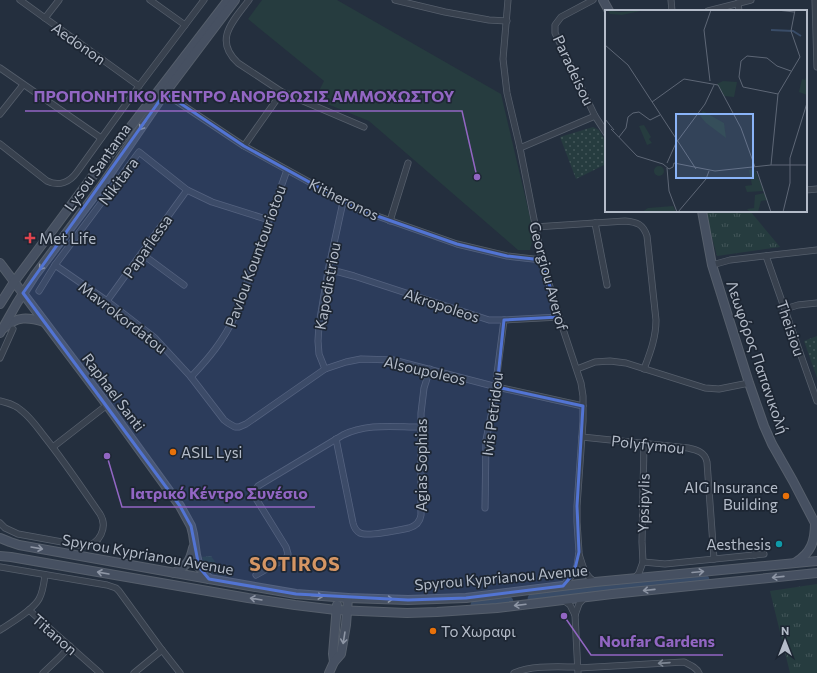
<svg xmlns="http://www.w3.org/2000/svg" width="817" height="673" font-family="Commissioner,sans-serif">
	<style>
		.grass { fill: url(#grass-tufts) }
		.park { fill: url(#park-dots) }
		.pitch { fill: #263c3f }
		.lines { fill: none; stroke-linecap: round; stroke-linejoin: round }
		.river { stroke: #394c67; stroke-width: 13 }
		.street-casing { stroke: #565f6c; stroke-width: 7 }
		.secondary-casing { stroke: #565f6c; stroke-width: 10 }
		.street { stroke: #38414e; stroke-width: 5.5 }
		.secondary { stroke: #465061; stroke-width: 8 }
		.oneway { stroke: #8e96a5 }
		.oneway2 { stroke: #7c8592 }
		.marked { fill: #5274d3; fill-opacity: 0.2; stroke: #5274d3; stroke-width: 3; stroke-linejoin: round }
		.health-dot { fill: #e0444e; stroke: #1d2633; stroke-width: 1.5 }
		.food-dot { fill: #e8710a; stroke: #1d2633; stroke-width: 1.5 }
		.culture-dot { fill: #0f9aa8; stroke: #1d2633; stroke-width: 1.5 }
		.labels { text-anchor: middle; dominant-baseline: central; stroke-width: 3.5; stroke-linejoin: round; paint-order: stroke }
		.street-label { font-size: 15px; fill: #b4bcc9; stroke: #1d2633 }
		.poi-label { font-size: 15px; fill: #b4bcc9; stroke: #1d2633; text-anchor: start }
		.district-label { font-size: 19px; font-weight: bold; letter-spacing: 1px; fill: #d59563; stroke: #1d2633 }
		.inset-river { fill: none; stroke: #394c67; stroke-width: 2 }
		.inset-road { fill: none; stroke: #5e6776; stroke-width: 1 }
		.view { fill: #8ab4f8; fill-opacity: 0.15; stroke: #8ab4f8; stroke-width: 2 }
		.inset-edge { fill: none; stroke: #b4bcc9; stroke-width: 2 }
		.leader { fill: none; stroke: #9266c3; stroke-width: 1.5 }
		.callout-dot { fill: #9266c3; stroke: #1d2633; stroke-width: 1.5 }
		.callout-label { font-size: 16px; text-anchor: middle; font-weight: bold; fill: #9266c3; stroke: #1d2633; stroke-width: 3.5; stroke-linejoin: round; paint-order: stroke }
	</style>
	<defs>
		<pattern id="grass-tufts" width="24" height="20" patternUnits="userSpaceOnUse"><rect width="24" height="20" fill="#263c3f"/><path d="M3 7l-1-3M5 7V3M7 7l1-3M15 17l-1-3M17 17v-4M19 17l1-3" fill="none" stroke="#435659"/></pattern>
		<pattern id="park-dots" width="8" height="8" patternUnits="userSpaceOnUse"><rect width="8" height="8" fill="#263c3f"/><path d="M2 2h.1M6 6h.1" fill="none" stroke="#435659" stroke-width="1.8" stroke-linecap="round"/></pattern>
	</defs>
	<rect width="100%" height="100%" fill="#242f3e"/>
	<g class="grass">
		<path d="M705 211H750L780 247 717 256Z"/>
		<path d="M211 556 225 576 208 572 202 557Z"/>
		<path d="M817 584V673H790L770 591Z"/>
	</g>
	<g class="park">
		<path d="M593 127 599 130 606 142V164L576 179 560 137Z"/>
		<path d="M817 336V378L804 341Z"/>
	</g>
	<path class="pitch" d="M262 0H337L501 94 534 234 530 250H518L369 121 315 99 324 81 248 19Z"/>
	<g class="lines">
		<g class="river">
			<path d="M534 599 703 580"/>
			<path d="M477 605 507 602"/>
		</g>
		<g class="street-casing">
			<g id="street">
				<path d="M20 0 139 86"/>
				<path d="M150 0 185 25"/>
				<path d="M249 0C233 21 213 40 238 63L282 92 364 127"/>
				<path d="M395 0 445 12 489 20 507 21"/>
				<path d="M508 0 503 59 507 93 520 148 542 260 559 317 581 383 583 396V421L577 506V522L579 552 577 566 574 573 563 586"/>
				<path d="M593 0 561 17 555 25V33L595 116 606 133"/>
				<path d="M671 0 672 11"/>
				<path d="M815 0 817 67"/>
				<path d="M738 3 739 11"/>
				<path d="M708 11 751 0"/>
				<path d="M45 18 59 0"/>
				<path d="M0 68 101 138"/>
				<path d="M163 92 244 146 331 194 343 202 360 210 457 244 507 256 542 260"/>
				<path d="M0 114 23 85"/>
				<path d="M0 144 47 181C59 187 70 182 77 172L139 86 204 0"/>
				<path d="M244 146 282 92"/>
				<path d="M520 148 595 116"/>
				<path d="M806 190 817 189"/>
				<path d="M390 221 408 163"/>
				<path d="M595 223 607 285"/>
				<path d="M535 227 625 221C637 222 643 224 647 236L656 320C656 338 650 353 644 369"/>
				<path d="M142 254 184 285"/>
				<path d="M766 256 817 401"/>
				<path d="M55 265 107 301 155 338 191 377 224 420 228 423 235 427H239L246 424 325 369 346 362 361 359 393 360 497 387 583 406"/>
				<path d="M712 265 730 260 817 250"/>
				<path d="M328 271 339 272 354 276 489 320H504L559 317"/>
				<path d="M39 291 55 265 139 152 187 190 212 202 269 220"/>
				<path d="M107 301 187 190"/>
				<path d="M785 309 798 305 817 303"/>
				<path d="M0 358 13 329"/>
				<path d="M325 369 319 354 318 341 319 325 328 271 343 202"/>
				<path d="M577 369 595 362 610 361 626 363 705 388 719 389 749 383"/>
				<path d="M191 377C210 357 223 341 235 316L287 170"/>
				<path d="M0 401C8 403 16 405 22 411 31 418 37 427 44 436 64 461 82 488 100 514 108 527 100 545 84 546L18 534 5 528 0 523"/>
				<path d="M582 437 688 448C697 450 705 452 707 462L714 559"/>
				<path d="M336 439 353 523C354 527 356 531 360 533 368 537 399 530 409 528 416 526 420 522 421 515V413L424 388 430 369"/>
				<path d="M53 447 107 405"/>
				<path d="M485 508 486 440 497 387V374L504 320"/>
				<path d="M754 547 755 555"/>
				<path d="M579 554C583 566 584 575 595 582"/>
				<path d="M643 562 665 564 764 554"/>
				<path d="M0 567 107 585 116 588 119 591 162 650 180 673"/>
				<path d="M256 575 286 558 288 554 286 547 255 497V491L258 486 343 435C367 423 394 427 420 427"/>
				<path d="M635 578 639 573 643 562 642 542 644 444"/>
				<path d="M563 600 570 605 575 615"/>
				<path d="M29 610 100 673"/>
				<path d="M0 630C11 623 33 610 39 599 43 592 44 583 45 575"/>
				<path d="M578 668 684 662C690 665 696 667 699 673"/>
				<path d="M43 673 60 657 70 646"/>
				<path d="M134 673 162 650"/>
				<path d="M514 673C534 665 557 667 578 667"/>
				<path d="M578 673 575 615 579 604 585 597"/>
			</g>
		</g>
		<g class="secondary-casing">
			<g id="secondary">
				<path d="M603 0 609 11"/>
				<path d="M702 211 712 265 749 383 764 426 772 444 793 481 817 527"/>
				<path d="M0 263 107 405 180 506 191 526 193 534 196 555 199 567 209 579"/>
				<path d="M0 304 14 282 89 181 228 0"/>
				<path d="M4 328C17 316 28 317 44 322"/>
				<path d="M0 333 17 303 35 275 100 188 165 93 235 0"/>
				<path d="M0 538 10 542 19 545 209 579 296 594 348 598 408 600 466 598 595 582 817 561"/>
				<path d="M0 556 11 557 248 598 295 605 336 610 407 613 437 612 497 608 612 594 817 573"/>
				<path d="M796 562C811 553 815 541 815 523"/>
				<path d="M174 573C186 566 190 562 193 548"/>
				<path d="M334 662 333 654 337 605"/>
				<path d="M329 673 334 662 341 654 346 625 348 598"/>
			</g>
		</g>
		<use href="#street" class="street"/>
		<use href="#secondary" class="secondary"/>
	</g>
	<defs><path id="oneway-shaft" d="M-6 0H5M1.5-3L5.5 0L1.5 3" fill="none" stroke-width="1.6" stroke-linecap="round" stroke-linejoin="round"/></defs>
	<g class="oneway">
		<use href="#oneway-shaft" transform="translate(143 125) rotate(124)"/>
		<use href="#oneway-shaft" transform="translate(43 265) rotate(127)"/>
		<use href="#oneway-shaft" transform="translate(37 548) rotate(10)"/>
		<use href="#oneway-shaft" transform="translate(698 572) rotate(-5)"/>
		<use href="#oneway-shaft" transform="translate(103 573) rotate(-170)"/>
		<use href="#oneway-shaft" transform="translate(778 577) rotate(174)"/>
		<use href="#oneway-shaft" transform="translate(649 590) rotate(174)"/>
		<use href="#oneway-shaft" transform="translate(317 596) rotate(5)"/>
		<use href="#oneway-shaft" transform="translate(256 599) rotate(-171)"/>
		<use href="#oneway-shaft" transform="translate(387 599) rotate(2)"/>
		<use href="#oneway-shaft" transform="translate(520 605) rotate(173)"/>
		<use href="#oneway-shaft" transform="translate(344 638) rotate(99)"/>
	</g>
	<use class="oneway2" href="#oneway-shaft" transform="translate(664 663) rotate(176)"/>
	<path class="marked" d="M165 93 244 146 360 210 457 244 507 256 542 260 559 317 504 320 497 387 583 406 577 506 579 552 574 573 563 586 466 598 408 600 296 594 209 579 199 567 191 526 180 506 23 293Z"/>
	<path class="health-dot" d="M28 232h4v4h4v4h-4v4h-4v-4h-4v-4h4z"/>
	<g class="food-dot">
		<circle cx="173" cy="452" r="4"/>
		<circle cx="786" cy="496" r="4"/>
		<circle cx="433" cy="631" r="4"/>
	</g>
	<circle class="culture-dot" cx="779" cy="544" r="4"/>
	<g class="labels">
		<g class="street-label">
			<text transform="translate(79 43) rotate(35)">Aedonon</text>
			<text transform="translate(574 70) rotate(65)">Paradeisou</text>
			<text transform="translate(97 167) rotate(-55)">Lysou Santama</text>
			<text transform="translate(118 181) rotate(-53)">Nikitara</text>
			<text transform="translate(344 199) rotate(26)">Kitheronos</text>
			<text transform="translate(147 246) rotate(-55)">Papaflessa</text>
			<text transform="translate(255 256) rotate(-70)">Pavlou Kountouriotou</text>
			<text transform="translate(549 276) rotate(75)">Georgiou Averof</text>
			<text transform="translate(327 286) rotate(-80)">Kapodistriou</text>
			<text transform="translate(442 305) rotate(18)">Akropoleos</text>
			<text transform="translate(123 317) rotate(38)">Mavrokordatou</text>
			<text transform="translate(791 328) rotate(71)">Theisiou</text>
			<text transform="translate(758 357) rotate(71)">Λεωφόρος Παπανικολή</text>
			<text transform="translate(425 370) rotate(13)">Alsoupoleos</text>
			<text transform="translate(114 392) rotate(53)">Raphael Santi</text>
			<text transform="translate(492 414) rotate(-83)">Ivis Petridou</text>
			<text transform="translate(648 444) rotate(6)">Polyfymou</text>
			<text transform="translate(421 465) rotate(-90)">Agias Sophias</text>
			<text transform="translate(643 503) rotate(-89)">Ypsipylis</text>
			<text transform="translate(148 554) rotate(10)">Spyrou Kyprianou Avenue</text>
			<text transform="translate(501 577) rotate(-5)">Spyrou Kyprianou Avenue</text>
			<text transform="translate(55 634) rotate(41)">Titanon</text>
		</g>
		<g class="poi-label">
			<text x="39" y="238">Met Life</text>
			<text x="181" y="452">ASIL Lysi</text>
			<text x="778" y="487" text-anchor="end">AIG Insurance<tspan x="778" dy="17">Building</tspan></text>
			<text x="771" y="544" text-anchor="end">Aesthesis</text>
			<text x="441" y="631">Το Χωραφι</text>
		</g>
		<g class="district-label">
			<text x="295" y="563">SOTIROS</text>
		</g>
	</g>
	<g transform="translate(605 10)">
		<rect width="202" height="202" fill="#242f3e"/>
		<path d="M3 0 15 2 40 0 17 5 5 4ZM149 159 150 160 159 181 142 182 140 176 147 175 144 160ZM159 183 163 190 156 191 153 202H145L142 199 149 198 150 185ZM68 196 71 202H37L43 198Z" fill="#263c3f"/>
		<path d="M39 115 46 127 44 129 47 133 42 135 34 116Z" fill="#263c3f"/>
		<path d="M202 64V85L194 82 197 69 200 70ZM118 71 132 72 129 87 119 86 112 74ZM98 101 119 113 121 128 101 113 95 106ZM49 161a5 5 0 1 1 10 0a5 5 0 1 1-10 0Z" fill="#263c3f"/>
		<path class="inset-river" d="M166 20 188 21 196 26"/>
		<path class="inset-road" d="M172 0 189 2M0 35 23 55 91 159M105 71 99 20 106 0M173 84 138 77 134 67 136 51 142 46 162 48 172 56 186 61M47 92 79 69 113 75 136 118 150 157M0 109 9 120M6 119 32 146 58 154 64 159 68 157 69 153M14 127 21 118 23 107 28 103 34 102 45 110 55 105M62 153 71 133 100 94 109 75M69 153 110 161 166 155H202M166 155 173 84 195 47 186 21 190 0M62 158 64 181 72 202M152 161 166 202M73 202 101 169 104 161M178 202 185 173V148L202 93"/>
		<path class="view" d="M71 104H148V168H71Z"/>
		<rect width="202" height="202" class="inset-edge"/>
	</g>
	<path class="leader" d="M477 177L462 111H25M107 456L122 507H315M564 616L591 655H723"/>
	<g class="callout-dot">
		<circle cx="477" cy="177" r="4"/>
		<circle cx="107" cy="456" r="4"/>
		<circle cx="564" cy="616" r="4"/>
	</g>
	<g class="callout-label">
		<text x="244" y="102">ΠΡΟΠΟΝΗΤΙΚΟ ΚΕΝΤΡΟ ΑΝΟΡΘΩΣΙΣ ΑΜΜΟΧΩΣΤΟΥ</text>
		<text x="219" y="499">Ιατρικό Κέντρο Συνέσιο</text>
		<text x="657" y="647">Noufar Gardens</text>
	</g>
	<g transform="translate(785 641)" stroke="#1d2633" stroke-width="3" paint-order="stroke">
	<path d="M0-3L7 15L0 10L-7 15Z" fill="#b4bcc9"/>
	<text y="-6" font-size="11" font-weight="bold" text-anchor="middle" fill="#b4bcc9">N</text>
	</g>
</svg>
